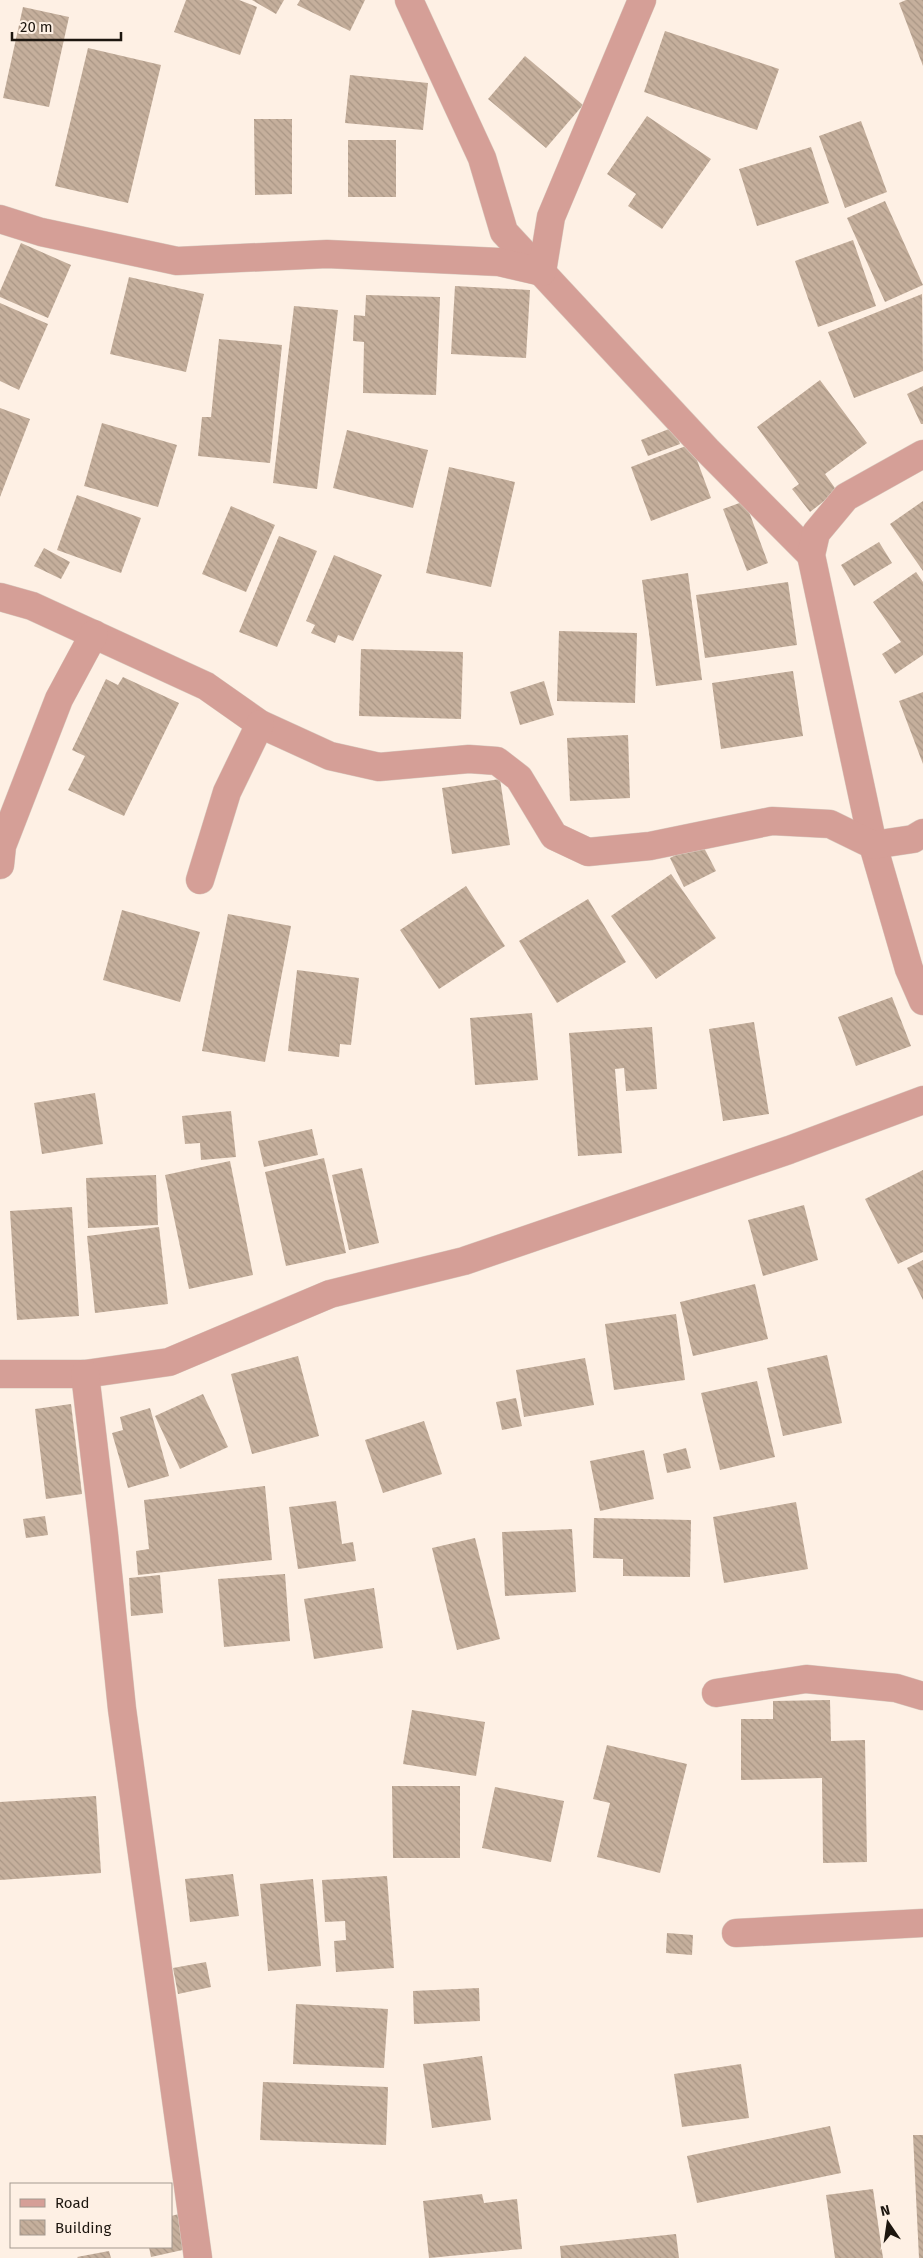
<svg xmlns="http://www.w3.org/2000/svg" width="923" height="2258" font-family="'Fira Sans',sans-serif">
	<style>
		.building { fill: url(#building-back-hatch) }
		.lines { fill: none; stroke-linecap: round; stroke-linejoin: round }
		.street-casing { stroke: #dacdc2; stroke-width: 29 }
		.street { stroke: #d59f97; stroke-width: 28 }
	</style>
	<defs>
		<pattern id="building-back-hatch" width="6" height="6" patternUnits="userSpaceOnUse" patternTransform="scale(1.25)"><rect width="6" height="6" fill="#c5af9c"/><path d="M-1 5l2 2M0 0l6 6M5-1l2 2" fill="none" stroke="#a99685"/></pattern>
	</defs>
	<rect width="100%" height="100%" fill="#fef0e4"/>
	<g class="building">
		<path d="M186 0H239L257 7 240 55 174 32Z"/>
		<path d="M252 0H284L276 14Z"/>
		<path d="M300 0H365L350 31 297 5Z"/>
		<path d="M906 0H923V66L899 3Z"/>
		<path d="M23 7 69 17 49 107 3 98Z"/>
		<path d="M665 31 779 69 757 130 644 92Z"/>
		<path d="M88 48 161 65 128 203 55 186Z"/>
		<path d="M525 56 583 105 546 148 488 99Z"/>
		<path d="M350 75 428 83 423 130 345 123Z"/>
		<path d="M647 116 711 159 662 229 628 206 636 194 607 174Z"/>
		<path d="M254 119H292V194L255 195Z"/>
		<path d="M861 121 887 192 845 208 819 136Z"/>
		<rect x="348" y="140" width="48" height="57"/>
		<path d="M811 147 829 203 757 226 739 169Z"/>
		<path d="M885 201 923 285 885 302 847 218Z"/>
		<path d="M853 240 876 306 818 327 795 261Z"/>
		<path d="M21 243 71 265 48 318 0 297V291Z"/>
		<path d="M129 277 204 294 186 372 110 354Z"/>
		<path d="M455 286 530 290 526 358 451 354Z"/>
		<path d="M922 294 923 371 854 398 828 332Z"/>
		<path d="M366 295 440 297 436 395 363 393 364 342 353 341 354 315 365 316Z"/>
		<path d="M0 303 48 324 19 390 0 381Z"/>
		<path d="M294 306 338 310 317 489 273 483Z"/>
		<path d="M219 339 282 345 270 463 198 456 202 417H211Z"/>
		<path d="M820 380 867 443 825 474 837 491 810 512 792 489 799 484 757 427Z"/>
		<path d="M923 386V424H921L907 394Z"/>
		<path d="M0 408 30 419 0 497Z"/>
		<path d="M102 423 177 445 158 507 84 486Z"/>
		<path d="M674 427 680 444 648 456 641 440Z"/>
		<path d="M347 430 428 450 413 508 333 488Z"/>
		<path d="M691 444 711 498 651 521 631 467Z"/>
		<path d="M449 467 515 482 491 587 426 573Z"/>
		<path d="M77 495 141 518 121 573 57 550Z"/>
		<path d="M745 501 768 563 747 571 723 509Z"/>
		<path d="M923 501V571L890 524Z"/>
		<path d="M231 506 275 525 246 592 202 574Z"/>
		<path d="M279 536 317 551 277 647 239 632Z"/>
		<path d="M879 542 892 563 854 586 841 565Z"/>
		<path d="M44 548 70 562 61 579 34 566Z"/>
		<path d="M334 555 382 575 353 641 338 635 335 643 311 633 315 625 306 621Z"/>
		<path d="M916 572 923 582V655L895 674 882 654 901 642 873 602Z"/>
		<path d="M688 573 702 680 656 686 642 580Z"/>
		<path d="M788 582 797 645 705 658 696 595Z"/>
		<path d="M559 631 637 633 635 703 557 701Z"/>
		<path d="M361 649 463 652 461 719 359 716Z"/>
		<path d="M793 671 803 736 721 749 712 683Z"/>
		<path d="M123 677 179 703 124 816 68 790 85 756 72 750 106 679 118 685Z"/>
		<path d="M544 681 554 715 520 725 510 692Z"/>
		<path d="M923 692V764L899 701Z"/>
		<path d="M628 735 630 798 570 801 567 738Z"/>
		<path d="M500 779 510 845 452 854 442 788Z"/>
		<path d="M701 842 716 871 684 887 670 858Z"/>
		<path d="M671 874 716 938 656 979 611 916Z"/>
		<path d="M466 886 505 946 439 989 400 930Z"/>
		<path d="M588 899 626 962 557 1003 519 941Z"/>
		<path d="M122 910 200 932 180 1002 103 980Z"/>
		<path d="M228 914 291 926 265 1062 202 1051Z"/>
		<path d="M297 970 359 978 351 1045 340 1044 339 1057 288 1051Z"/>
		<path d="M892 997 911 1046 856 1066 838 1017Z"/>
		<path d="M532 1013 538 1080 475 1085 470 1018Z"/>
		<path d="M754 1022 769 1114 723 1121 709 1029Z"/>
		<path d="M652 1027 657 1089 626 1091 624 1068 615 1069 622 1153 578 1156 569 1033Z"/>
		<path d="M95 1093 103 1144 42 1154 34 1103Z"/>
		<path d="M231 1111 236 1157 201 1160 200 1143 185 1144 182 1116Z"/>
		<path d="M312 1129 318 1155 264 1167 258 1141Z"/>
		<path d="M324 1158 346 1253 286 1266 265 1172Z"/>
		<path d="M230 1161 253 1275 189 1289 165 1175Z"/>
		<path d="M362 1168 379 1243 349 1250 332 1175Z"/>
		<path d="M923 1170V1252L898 1264 865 1199Z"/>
		<path d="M156 1175 158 1225 88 1228 86 1178Z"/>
		<path d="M804 1205 818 1260 763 1276 748 1220Z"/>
		<path d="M72 1207 79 1316 17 1320 10 1211Z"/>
		<path d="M159 1227 168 1304 95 1313 87 1236Z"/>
		<path d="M923 1260V1300L907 1268Z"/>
		<path d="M755 1284 768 1339 693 1356 680 1302Z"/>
		<path d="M676 1314 685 1380 614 1390 605 1324Z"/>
		<path d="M827 1355 842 1423 783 1436 767 1368Z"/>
		<path d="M298 1356 319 1436 252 1454 231 1374Z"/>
		<path d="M585 1358 594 1405 524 1417 516 1370Z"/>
		<path d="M757 1381 775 1457 720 1470 701 1393Z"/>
		<path d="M203 1394 228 1447 180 1469 155 1416Z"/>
		<path d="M516 1398 522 1426 502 1430 496 1402Z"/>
		<path d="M71 1404 82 1494 46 1499 35 1409Z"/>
		<path d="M150 1408 169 1476 128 1488 112 1433 123 1430 120 1417Z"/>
		<path d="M424 1421 442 1474 383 1493 365 1440Z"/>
		<path d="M686 1448 691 1468 667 1473 663 1454Z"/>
		<path d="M644 1450 654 1499 600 1511 590 1461Z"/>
		<path d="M265 1486 272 1560 138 1575 136 1551 149 1549 144 1500Z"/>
		<path d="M336 1501 342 1544 353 1542 356 1561 298 1569 289 1507Z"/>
		<path d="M796 1502 808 1569 724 1583 713 1517Z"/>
		<path d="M45 1516 48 1535 26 1538 23 1519Z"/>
		<path d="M594 1518 691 1520 690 1577 623 1576V1559L593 1558Z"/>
		<path d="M572 1529 576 1592 505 1596 502 1532Z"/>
		<path d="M475 1538 500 1639 457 1650 432 1548Z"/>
		<path d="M285 1574 290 1641 224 1647 218 1579Z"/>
		<path d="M160 1575 163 1613 131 1616 129 1578Z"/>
		<path d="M374 1588 383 1648 314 1659 304 1599Z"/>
		<path d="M830 1700 831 1741 865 1740 867 1862 823 1863 822 1778 741 1780V1719H773V1701Z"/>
		<path d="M412 1710 485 1722 476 1776 403 1764Z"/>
		<path d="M607 1745 687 1764 660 1873 597 1857 610 1803 593 1799Z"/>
		<path d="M392 1786H460V1858H393Z"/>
		<path d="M495 1787 564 1801 551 1862 482 1848Z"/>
		<path d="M96 1796 101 1873 0 1880V1802Z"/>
		<path d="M233 1874 239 1916 190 1922 185 1879Z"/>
		<path d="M387 1876 394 1968 336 1972 334 1941 346 1940 345 1921 325 1922 322 1880Z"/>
		<path d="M313 1879 321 1966 268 1971 260 1884Z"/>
		<path d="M667 1933 693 1935 692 1955 666 1953Z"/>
		<path d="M206 1962 211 1987 178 1994 173 1968Z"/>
		<path d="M479 1988 480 2021 414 2024 413 1991Z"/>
		<path d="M296 2004 388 2009 384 2068 293 2064Z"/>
		<path d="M482 2056 491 2120 432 2128 423 2064Z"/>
		<path d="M741 2064 749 2118 682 2127 674 2074Z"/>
		<path d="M263 2082 388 2087 386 2145 260 2140Z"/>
		<path d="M830 2126 841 2173 697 2203 687 2156Z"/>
		<path d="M913 2135H923V2258H919Z"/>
		<path d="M873 2189 883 2258H835L826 2195Z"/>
		<path d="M482 2194 484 2203 517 2199 522 2249 429 2258 423 2201Z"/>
		<path d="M179 2214 187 2249 151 2257 149 2247H171V2216Z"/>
		<path d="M676 2234 679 2258H561L560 2246Z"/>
		<path d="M109 2251 111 2258H78L77 2257Z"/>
	</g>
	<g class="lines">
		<g class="street-casing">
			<g id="street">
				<path d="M409 0 482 158 504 232 707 450 811 555"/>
				<path d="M0 219 41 232 177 261 327 254 499 262 542 272 551 217 642 0"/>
				<path d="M923 454 846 497 816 533 811 555 873 845 909 969 923 1001"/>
				<path d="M0 597 32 606 206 686 260 724 330 756 379 767 469 759 497 761 519 778 554 836 588 852 650 846 772 821 830 824 873 845 913 839 923 833"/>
				<path d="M0 865 2 846 59 699 94 634"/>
				<path d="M200 880 227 792 260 724"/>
				<path d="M0 1374H85L169 1362 330 1294 464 1261 789 1150 923 1100"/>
				<path d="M85 1374 104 1534 122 1709 198 2258"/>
				<path d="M716 1693 806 1679 896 1688 923 1696"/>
				<path d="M736 1933 923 1923"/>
			</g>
		</g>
		<use href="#street" class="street"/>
	</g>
	<rect x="10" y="2183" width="162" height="65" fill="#fef0e4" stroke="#a4998f"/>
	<rect x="20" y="2199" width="25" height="8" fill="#d59f97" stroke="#a4998f"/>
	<text x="55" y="2208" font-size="15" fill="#1d160f">Road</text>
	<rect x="20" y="2220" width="25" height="15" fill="url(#building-back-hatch)" stroke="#a4998f"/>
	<text x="55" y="2233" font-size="15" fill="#1d160f">Building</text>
	<g transform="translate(888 2223) rotate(347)" stroke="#fef0e4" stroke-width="4" paint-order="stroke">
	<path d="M0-4L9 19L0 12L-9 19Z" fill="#1d160f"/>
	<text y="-8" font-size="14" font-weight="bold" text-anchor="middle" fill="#1d160f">N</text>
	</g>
	<path d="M12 32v8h109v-8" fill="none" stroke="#1d160f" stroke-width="2.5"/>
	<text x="20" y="32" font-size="15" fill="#1d160f" stroke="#fef0e4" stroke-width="4" paint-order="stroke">20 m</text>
</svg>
